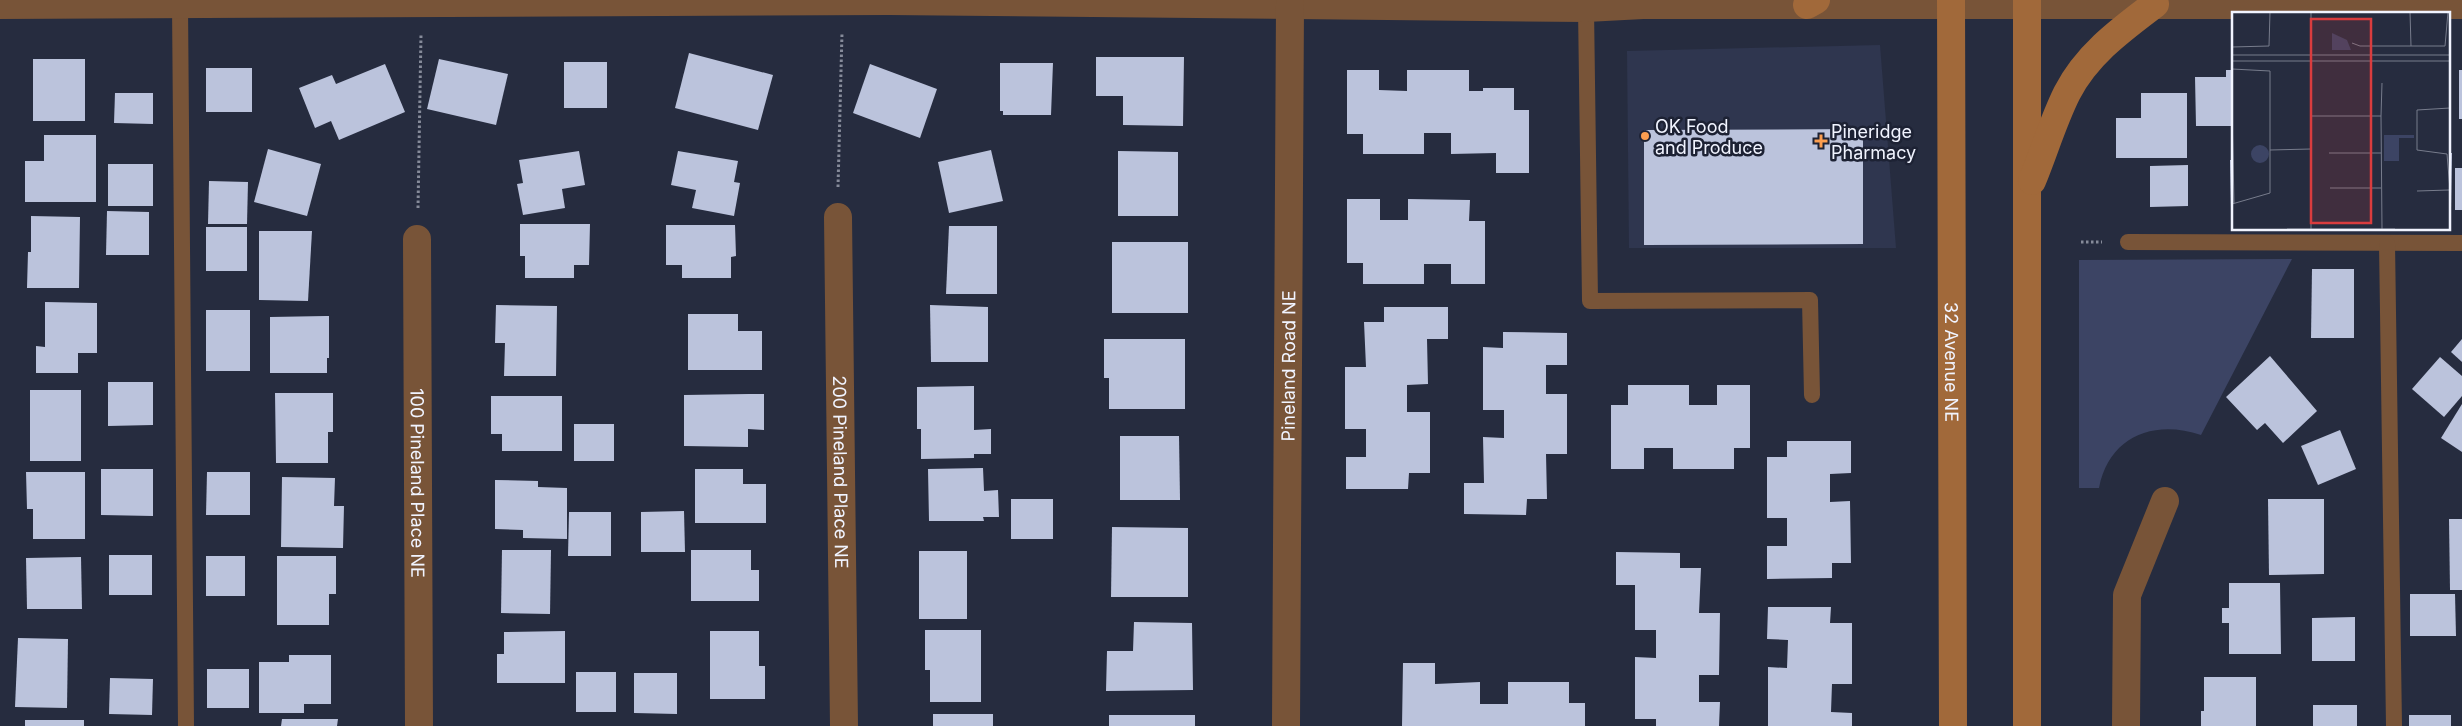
<svg xmlns="http://www.w3.org/2000/svg" width="2462" height="726" font-family="Inter,sans-serif">
	<style>
		.built { fill: #2f364f }
		.green { fill: #3c4464 }
		.building { fill: #bbc3dc }
		.lines { fill: none; stroke-linecap: round; stroke-linejoin: round }
		.path { stroke: #868b9a; stroke-width: 3; stroke-dasharray: 2.5 2.5; stroke-linecap: butt }
		.lane { stroke: #785438; stroke-width: 16 }
		.street { stroke: #785438; stroke-width: 28 }
		.secondary { stroke: #a1693a; stroke-width: 28 }
		.poi-dot { fill: #fb9e50; stroke: #1d2234; stroke-width: 2 }
		.labels { text-anchor: middle; dominant-baseline: central; stroke-width: 5; stroke-linejoin: round; paint-order: stroke }
		.poi-label { font-size: 18px; fill: #f1f4ff; stroke: #1d2234; text-anchor: start }
		.street-label { font-size: 18px; fill: #f1f4ff; stroke: #1d2234 }
		.inset-road { fill: none; stroke: #777c8c; stroke-width: 1 }
		.view { fill: #d93c3e; fill-opacity: 0.15; stroke: #d93c3e; stroke-width: 2.5 }
		.inset-edge { fill: none; stroke: #f1f4ff; stroke-width: 2.5 }
	</style>
	<rect width="100%" height="100%" fill="#262c3f"/>
	<path class="built" d="M1880 45 1896 248H1629L1627 51Z"/>
	<path class="green" d="M2292 259 2201 435C2153 419 2109 437 2099 488H2079V260Z"/>
	<g class="building">
		<path d="M689 53 773 75 758 130 675 108Z"/>
		<path d="M1096 57H1184L1183 126 1123 125V96H1096Z"/>
		<rect x="33" y="59" width="52" height="62"/>
		<path d="M439 59 508 74 496 125 427 109Z"/>
		<rect x="564" y="62" width="43" height="46"/>
		<path d="M1000 63H1053L1051 115H1003V111H1000Z"/>
		<path d="M385 64 405 112 339 140 331 121 315 128 299 88 332 75 336 84Z"/>
		<path d="M870 64 937 89 920 138 853 113Z"/>
		<rect x="206" y="68" width="46" height="44"/>
		<path d="M1347 70H1379V90L1407 91V70H1469V91H1483V88H1514V110H1529V173H1496V153L1451 154V133H1424V154H1363V134H1347Z"/>
		<path d="M2226 70H2233V126H2196L2195 77H2226Z"/>
		<rect x="2459" y="70" width="3" height="49"/>
		<path d="M115 93H153V124L114 123Z"/>
		<path d="M2141 93H2187V158H2116V118H2141Z"/>
		<path d="M1863 129V244L1644 245V130Z"/>
		<path d="M44 135H96V202H25V161H44Z"/>
		<path d="M268 149 321 164 307 216 254 202Z"/>
		<path d="M991 150 1003 201 949 213 938 162Z"/>
		<path d="M579 151 585 185 562 189 565 208 523 215 517 184 523 183 519 160Z"/>
		<path d="M678 151 738 161 734 182 740 183 734 216 692 208 696 190 671 185Z"/>
		<path d="M1118 151 1178 152V216H1118Z"/>
		<path d="M2448 153H2452L2451 208H2448Z"/>
		<path d="M2230 160H2233V208H2231Z"/>
		<rect x="108" y="164" width="45" height="42"/>
		<path d="M2188 165V206L2150 207V166Z"/>
		<rect x="2455" y="168" width="7" height="42"/>
		<path d="M209 181 248 182 247 224H208Z"/>
		<path d="M1347 199H1380V220H1408V199L1470 200 1469 221H1485V284H1451V264H1424V284H1363V263H1347Z"/>
		<path d="M107 211 149 212V255H106Z"/>
		<path d="M31 216 80 217 79 288H27L28 252H31Z"/>
		<path d="M520 224H590L589 265H574V278H525V256H520Z"/>
		<path d="M666 225H735L736 256 731 257V278H682V265H666Z"/>
		<path d="M949 226H997V294H946Z"/>
		<rect x="206" y="227" width="41" height="44"/>
		<path d="M259 231H312L308 301 259 300Z"/>
		<rect x="1112" y="242" width="76" height="71"/>
		<path d="M2312 269H2354V338H2311Z"/>
		<path d="M45 302 97 303V353H78V373H36V346L45 347Z"/>
		<path d="M496 305 557 306 556 376H504L505 343H495Z"/>
		<path d="M930 305 988 307V362H931Z"/>
		<path d="M1384 307H1448V339H1427L1428 384 1407 385V412H1430V473H1409L1408 489H1346V457H1366V429H1345V367H1366L1364 322H1384Z"/>
		<rect x="206" y="310" width="44" height="61"/>
		<path d="M688 314H738V331H762V370H688Z"/>
		<path d="M326 316H329V358H327V373H270V317Z"/>
		<path d="M1503 332 1567 333V365H1546V394H1567V454H1546L1547 499H1527L1526 515 1464 514V483H1484L1483 437 1504 438V410H1483V347L1503 348Z"/>
		<path d="M1104 339H1185V409H1109V378H1104Z"/>
		<path d="M2462 339V362L2451 352Z"/>
		<path d="M2270 356 2317 411 2283 443 2265 423 2257 430 2226 397Z"/>
		<path d="M2440 357 2462 376V396L2444 417 2412 389Z"/>
		<path d="M108 382H153V425L108 426Z"/>
		<path d="M1628 385H1689V405H1717V385H1750V448H1734V469H1673V448H1644V469H1611V405H1628Z"/>
		<path d="M974 386V430L991 429V454H974V458L921 459V429H917V387Z"/>
		<rect x="30" y="390" width="51" height="71"/>
		<path d="M275 393H333V432H328V463H276Z"/>
		<path d="M749 394H764V430L748 429V447L684 446V395Z"/>
		<path d="M491 396H562V451H502V434H491Z"/>
		<path d="M2462 404V452L2441 438Z"/>
		<rect x="574" y="424" width="40" height="37"/>
		<path d="M2340 430 2356 469 2318 485 2301 446Z"/>
		<path d="M1120 436H1179L1180 500H1120Z"/>
		<path d="M1787 441H1851V473L1830 474V502L1850 501 1851 563H1832V578L1767 579V546H1787V518H1767V457H1787Z"/>
		<path d="M983 468 984 491 998 490 999 517H983L984 521H929L928 469Z"/>
		<path d="M101 469H153V516L101 515Z"/>
		<path d="M695 469H743V484H766V523H695Z"/>
		<path d="M26 472H85V539H33V509H27Z"/>
		<path d="M207 472H250V515H206Z"/>
		<path d="M282 477 335 478 334 506H344L343 548 281 547Z"/>
		<path d="M495 480 538 481V487L567 488V539L523 538V530L495 529Z"/>
		<rect x="1011" y="499" width="42" height="40"/>
		<path d="M2268 499H2324V574L2269 575Z"/>
		<path d="M684 511 685 552H641V512Z"/>
		<path d="M569 512H611V556H568Z"/>
		<path d="M2449 519H2462V590H2450Z"/>
		<path d="M1112 527 1188 528V597H1111Z"/>
		<path d="M502 550H551L550 614 501 613Z"/>
		<path d="M691 550H751V570H759V601H691Z"/>
		<rect x="919" y="551" width="48" height="68"/>
		<path d="M1616 552 1680 553V568H1701L1699 613H1720L1719 675H1699V702H1720L1719 726H1656V719H1635V657L1656 658V630H1635V585H1616Z"/>
		<rect x="109" y="555" width="43" height="40"/>
		<rect x="206" y="556" width="39" height="40"/>
		<path d="M277 556H336V594H329V625H277Z"/>
		<path d="M81 557 82 609H27L26 558Z"/>
		<path d="M2229 583H2280L2281 654H2229V623H2222V608H2229Z"/>
		<path d="M2410 594H2455L2456 636H2410Z"/>
		<path d="M1768 607H1831L1830 623H1852V684H1832L1831 712 1852 713V726H1768V667L1787 668 1788 640 1767 639Z"/>
		<path d="M2355 617V661H2312V618Z"/>
		<path d="M1134 622 1192 623 1193 690 1106 691 1107 651H1133Z"/>
		<path d="M925 630H981V702H930V670H925Z"/>
		<path d="M565 631V683H497V654H504V632Z"/>
		<path d="M710 631H759V666H765V699H710Z"/>
		<path d="M18 638 68 639 67 708 15 707Z"/>
		<path d="M289 655H331V704H304V713H259V662H289Z"/>
		<path d="M1403 663H1435V684L1480 682V704H1508V682H1569V703H1585V726H1402Z"/>
		<rect x="207" y="669" width="42" height="39"/>
		<rect x="576" y="672" width="40" height="40"/>
		<path d="M634 673H677V714L634 713Z"/>
		<path d="M2204 677H2256V726H2201V711H2204Z"/>
		<path d="M110 678 153 679 152 715 109 714Z"/>
		<rect x="2313" y="705" width="44" height="21"/>
		<rect x="933" y="714" width="60" height="12"/>
		<rect x="1109" y="715" width="86" height="11"/>
		<rect x="2409" y="715" width="42" height="11"/>
		<path d="M282 719H338L337 726H281Z"/>
		<rect x="25" y="720" width="59" height="6"/>
	</g>
	<g class="lines">
		<g class="path">
			<path d="M838 187 842 33"/>
			<path d="M418 208 421 34"/>
			<path d="M2081 242H2102"/>
		</g>
		<g class="lane">
			<path d="M180 5 186 726"/>
			<path d="M1586 8 1590 301 1810 300 1812 395"/>
			<path d="M2128 242 2462 243"/>
			<path d="M2387 243 2394 726"/>
		</g>
		<g class="street">
			<path d="M0 5 889 1 1586 8 1643 5H2462"/>
			<path id="s1" d="M838 217 844 726"/>
			<path id="s2" d="M417 239 419 726"/>
			<path id="s3" d="M1286 726 1290 5"/>
			<path d="M2126 726 2127 595 2165 501"/>
		</g>
		<g class="secondary">
			<path id="s4" d="M1951 0 1953 726"/>
			<path d="M2027 0V726"/>
			<path d="M1807 5 1816 0"/>
			<path d="M2032 181C2044 152 2053 121 2067 93 2087 54 2122 29 2155 4"/>
		</g>
	</g>
	<g class="poi-dot">
		<circle cx="1645" cy="136" r="5"/>
		<path d="M1818.5 133.5h5v5h5v5h-5v5h-5v-5h-5v-5h5z"/>
	</g>
	<g class="labels">
		<g class="poi-label">
			<text x="1655" y="126">OK Food<tspan x="1655" dy="21">and Produce</tspan></text>
			<text x="1831" y="131">Pineridge<tspan x="1831" dy="21">Pharmacy</tspan></text>
		</g>
		<g class="street-label">
			<text stroke="none"><textPath href="#s4" startOffset="362">32 Avenue NE</textPath></text>
			<text stroke="none"><textPath href="#s3" startOffset="360">Pineland Road NE</textPath></text>
			<text stroke="none"><textPath href="#s1" startOffset="255">200 Pineland Place NE</textPath></text>
			<text stroke="none"><textPath href="#s2" startOffset="244">100 Pineland Place NE</textPath></text>
		</g>
	</g>
	<g transform="translate(2232 12)">
		<rect width="218" height="218" fill="#262c3f"/>
		<path d="M100 21 115 28 119 38H100ZM152 123H182V126H167V149H152ZM19 142a9 9 0 1 1 18 0a9 9 0 1 1-18 0Z" fill="#3c4464"/>
		<path class="inset-road" d="M79 0V217M178 0 179 34M120 31 128 34H213L216 0M0 35 37 34 38 0M0 43H218M0 49H218M0 57 38 59V181L0 192M218 96 185 98V138L215 142 218 178M0 99 2 191M79 104H149L150 217M149 104 150 71M38 138 79 137M97 141H149M98 176H149M185 179 217 178M55 217H163"/>
		<path class="view" d="M79 7H139V211H79Z"/>
		<rect width="218" height="218" class="inset-edge"/>
	</g>
</svg>
